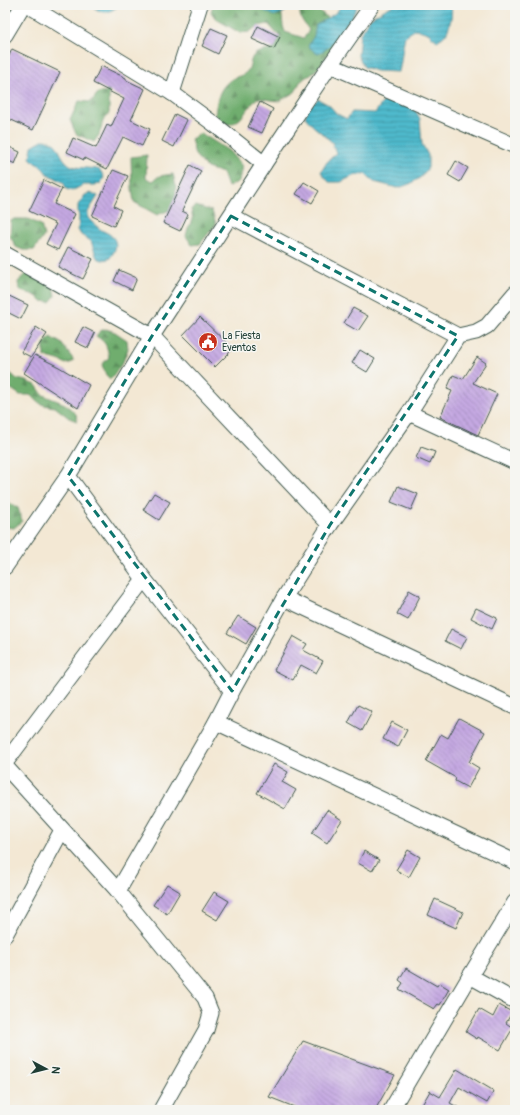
<svg xmlns="http://www.w3.org/2000/svg" width="520" height="1115" font-family="Pangolin,sans-serif">
	<style>
		.forest { fill: url(#forest-firs); stroke: #477551 }
		.water { fill: url(#water-rules); stroke: #377b80 }
		.building { fill: url(#building-back-hatch) }
		.lines { fill: none; stroke-linecap: round; stroke-linejoin: round }
		.street-casing { stroke: #3f574c; stroke-width: 17 }
		.street { stroke: #fff; stroke-width: 15 }
		.marked { fill: none; stroke: #0f766e; stroke-width: 3; stroke-dasharray: 8 5; stroke-linejoin: round }
		.labels { text-anchor: middle; dominant-baseline: central; stroke-width: 3; stroke-linejoin: round; paint-order: stroke }
		.poi-label { font-size: 10px; fill: #1f3d34; stroke: #f6f6f2; text-anchor: start }
	</style>
	<defs>
		<pattern id="forest-firs" width="22" height="20" patternUnits="userSpaceOnUse"><rect width="22" height="20" fill="#6fad6e"/><path d="M5 1l3.5 6h-7zM16 11l3.5 6h-7z" fill="#5b8e5b"/></pattern>
		<pattern id="water-rules" width="6" height="5" patternUnits="userSpaceOnUse"><rect width="6" height="5" fill="#4fb9cc"/><path d="M0 2.5h6" fill="none" stroke="#4198a6"/></pattern>
		<pattern id="building-back-hatch" width="6" height="6" patternUnits="userSpaceOnUse"><rect width="6" height="6" fill="#c5a8e2"/><path d="M-1 5l2 2M0 0l6 6M5-1l2 2" fill="none" stroke="#9f8ab8"/></pattern>
	</defs>
	<rect width="100%" height="100%" fill="#f6f6f2"/>
	<filter id="ink" filterUnits="userSpaceOnUse"><feTurbulence type="fractalNoise" baseFrequency=".025" numOctaves="2"/><feDisplacementMap in="SourceGraphic" scale="8" xChannelSelector="R" yChannelSelector="G"/><feConvolveMatrix kernelMatrix="1 2 1 2 8 2 1 2 1" color-interpolation-filters="sRGB"/></filter>
	<filter id="wash" filterUnits="userSpaceOnUse"><feTurbulence type="fractalNoise" baseFrequency=".012" numOctaves="4" result="noise"/><feDisplacementMap in="SourceGraphic" scale="16" xChannelSelector="R" yChannelSelector="G"/><feGaussianBlur stdDeviation="0.9" result="paint"/><feColorMatrix in="noise" values="0 0 0 0 0 0 0 0 0 0 0 0 0 0 0 0 0 1.4 0 .05"/><feComposite in="paint" operator="in"/></filter>
	<g filter="url(#wash)">
		<rect width="100%" height="100%" fill="#f3e8d4"/>
		<g class="forest">
			<path d="M213 5H278L281 7 283 26 285 32 304 38 309 30C302 20 297 16 302 5H316V8L333 22 338 36 332 49 319 67 311 75 306 77 300 82 295 92 279 101 257 98 240 119 232 124H214C216 107 216 89 232 79 237 76 244 76 248 70 250 67 250 62 252 58 256 50 267 51 274 49L280 37 268 24 258 26 249 32 240 33 216 19 211 12Z"/>
			<path d="M109 91V113L103 121 99 135 94 142 76 134 70 120 79 101 91 102 98 93Z"/>
			<path d="M201 133 229 151 242 166 239 181 228 187 223 173 207 168 195 155 191 139Z"/>
			<path d="M147 155 146 178 153 181 159 176 173 174C178 191 176 194 170 210L157 215 134 202 132 189 131 157Z"/>
			<path d="M196 206 212 211 216 224 200 244 192 245 186 236 188 228 193 220 191 209Z"/>
			<path d="M14 219H28L41 225 44 236 34 250H23L16 247 10 236 11 221Z"/>
			<path d="M26 273 53 286 55 296 50 302 41 301C40 300 37 296 36 296 29 291 19 296 18 282Z"/>
			<path d="M106 329 115 332 127 340 128 349 123 362 112 378 110 379 106 375 102 365 109 357C107 346 106 342 96 336L100 331Z"/>
			<path d="M50 337 61 343 73 359V362L66 364C59 359 52 359 44 356V344Z"/>
			<path d="M9 372 17 379 26 381 36 385 43 395 65 404 76 414 77 421 69 418 55 407 48 406 41 404 30 395H20L7 386H5V373Z"/>
			<path d="M5 500 18 508 22 521 14 528 5 527Z"/>
		</g>
		<g class="water">
			<path d="M95 5H120C111 11 106 15 96 9Z"/>
			<path d="M262 5H291L285 12 274 16 263 10Z"/>
			<path d="M341 5H358L352 17 328 48 317 54 308 46 314 36 316 25 337 12Z"/>
			<path d="M393 5H451C453 12 450 29 445 35 443 37 440 39 437 41L428 33 416 29 405 36C402 48 402 60 399 72L376 71 364 67 358 56 360 34 370 18Z"/>
			<path d="M393 97 414 107 420 119 422 144 428 155V168L421 177 410 184 398 188 374 182 365 174 353 176 341 182H329L321 172 327 162 336 153 332 142 313 126 305 117 309 106 318 99 329 105 337 114 347 119 352 112 375 113 382 103Z"/>
			<path d="M42 140C62 140 56 155 70 165 76 169 92 167 100 170L104 177 101 183 95 185H83L72 191 66 189 64 183 54 177 48 175 41 166 35 163 30 158 32 146Z"/>
			<path d="M90 193 98 196 88 212V218C92 222 96 226 100 229 103 231 106 232 109 234 120 242 116 250 109 259L102 260 97 258 91 241 81 235 78 230 79 217 78 211V205L85 195Z"/>
		</g>
		<g id="blocks">
			<g class="building">
				<path d="M258 26 280 37 274 49 252 39Z"/>
				<path d="M211 28 227 35 218 54 202 46Z"/>
				<path d="M12 49 60 72 33 130 5 117V65Z"/>
				<path d="M101 66 126 78V80L145 89 131 120 150 129 142 146 123 137 107 169 85 158 84 160 67 152 73 138 96 148 107 125 111 127 124 99 93 83Z"/>
				<path d="M260 102 273 109 262 133 248 127Z"/>
				<path d="M175 114 187 120 174 147 162 141Z"/>
				<path d="M5 145 20 152 15 164 5 159Z"/>
				<path d="M456 161 468 168 460 182 448 175Z"/>
				<path d="M190 165 201 171 182 211 188 214 180 231 163 223Z"/>
				<path d="M113 170 128 176 114 206 121 210 114 226 92 216Z"/>
				<path d="M44 180 62 189 54 204 75 214 58 250 46 244 56 224 29 211Z"/>
				<path d="M304 182 319 191 312 203 296 194Z"/>
				<path d="M68 247 93 259 83 279 58 267Z"/>
				<path d="M119 270 137 278 132 290 114 281Z"/>
				<path d="M5 294 28 305 21 319 5 311Z"/>
				<path d="M353 308 368 316 358 331 344 323Z"/>
				<path d="M200 317 233 349 215 367 183 335Z"/>
				<path d="M36 327 47 334 31 357 21 352Z"/>
				<path d="M83 327 95 333 88 348 75 342Z"/>
				<path d="M360 350 375 359 367 372 352 363Z"/>
				<path d="M35 355 59 367 89 385 78 408 24 373Z"/>
				<path d="M477 357 486 363 473 383 497 394 478 435 440 417 452 391 447 389 453 375 463 379Z"/>
				<path d="M421 447 435 452 430 464 416 458Z"/>
				<path d="M398 486 418 494 411 510 391 502Z"/>
				<path d="M154 493 170 502 159 520 143 510Z"/>
				<path d="M409 590 420 596 408 620 397 614Z"/>
				<path d="M476 608 497 618 492 629 471 618Z"/>
				<path d="M238 616 256 627 246 644 227 633Z"/>
				<path d="M451 629 467 637 461 649 445 641Z"/>
				<path d="M293 636 307 644 303 650 323 661 316 673 301 665 293 680 274 670Z"/>
				<path d="M358 705 372 712 362 731 348 723Z"/>
				<path d="M459 718 485 732 469 762 479 768 468 788 455 781 456 778 426 761 441 734 448 738Z"/>
				<path d="M392 722 407 730 398 747 383 739Z"/>
				<path d="M274 764 288 772 282 782 296 790 285 809 257 793Z"/>
				<path d="M327 810 342 820 327 843 312 833Z"/>
				<path d="M408 850 420 857 409 877 396 870Z"/>
				<path d="M364 851 379 860 372 871 358 863Z"/>
				<path d="M167 884 180 892 167 914 153 905Z"/>
				<path d="M214 892 229 901 217 920 202 911Z"/>
				<path d="M435 899 463 912 456 928 428 915Z"/>
				<path d="M406 968 437 986 439 983 449 989 440 1005 438 1004 434 1009 399 989 403 983 399 980Z"/>
				<path d="M499 1005 512 1012 506 1023 513 1028 500 1050 478 1037 477 1039 466 1032 479 1009 493 1017Z"/>
				<path d="M303 1041 395 1075 375 1110H302L269 1097Z"/>
				<path d="M457 1069 494 1091 487 1103 459 1087 450 1103 463 1110H419L430 1091 440 1097Z"/>
			</g>
		</g>
	</g>
	<g filter="url(#ink)">
		<use href="#blocks" fill-opacity="0" stroke="#3f574c" stroke-width="1"/>
		<g class="lines">
			<g class="street-casing">
				<g id="street">
					<path d="M28 5 172 93 214 124 264 164"/>
					<path d="M5 35 23 5"/>
					<path d="M330 65 515 146"/>
					<path d="M172 93 200 5"/>
					<path d="M231 216 458 336"/>
					<path d="M5 254 152 336 330 525"/>
					<path d="M409 413 515 462"/>
					<path d="M68 476 144 579 232 691"/>
					<path d="M5 567 68 476 152 336 264 164 330 65 372 5"/>
					<path d="M284 598 515 707"/>
					<path d="M216 722 515 862"/>
					<path d="M5 763 144 579"/>
					<path d="M5 766 118 891 205 998 211 1013 206 1030 161 1110"/>
					<path d="M118 891 216 722 232 691 284 598 330 525 409 413 458 336 476 332 487 326 515 293"/>
					<path d="M5 935 62 830"/>
					<path d="M470 976 515 1001"/>
					<path d="M391 1110 470 976 515 902"/>
				</g>
			</g>
			<use href="#street" class="street"/>
		</g>
	</g>
	<path class="marked" d="M231 216 458 336 330 525 232 691 68 476 152 336Z"/>
	<defs>
		<g id="civic-disc" transform="scale(1)"><circle r="9.5" fill="#c8321e" stroke="#f6f6f2"/><path d="M-.6-6.5H3V-4.5H.6V-3L4-1V1h2V6H-6V1h2V-1L-.6-3ZM-1.2 2.5V6h2.4V2.5Z" fill="#fff"/></g>
	</defs>
	<g fill-rule="evenodd">
		<use href="#civic-disc" x="208" y="342"/>
	</g>
	<g class="labels">
		<g class="poi-label">
			<text x="222" y="336">La Fiesta<tspan x="222" dy="12">Eventos</tspan></text>
		</g>
	</g>
	<rect width="520" height="1115" fill="none" stroke="#f6f6f2" stroke-width="20"/>
	<g transform="translate(46 1069) rotate(97)" stroke="#f6f6f2" stroke-width="3" paint-order="stroke">
	<path d="M0-3L7 15L0 10L-7 15Z" fill="#1f3d34"/>
	<text y="-6" font-size="11" font-weight="bold" text-anchor="middle" fill="#1f3d34">N</text>
	</g>
</svg>
